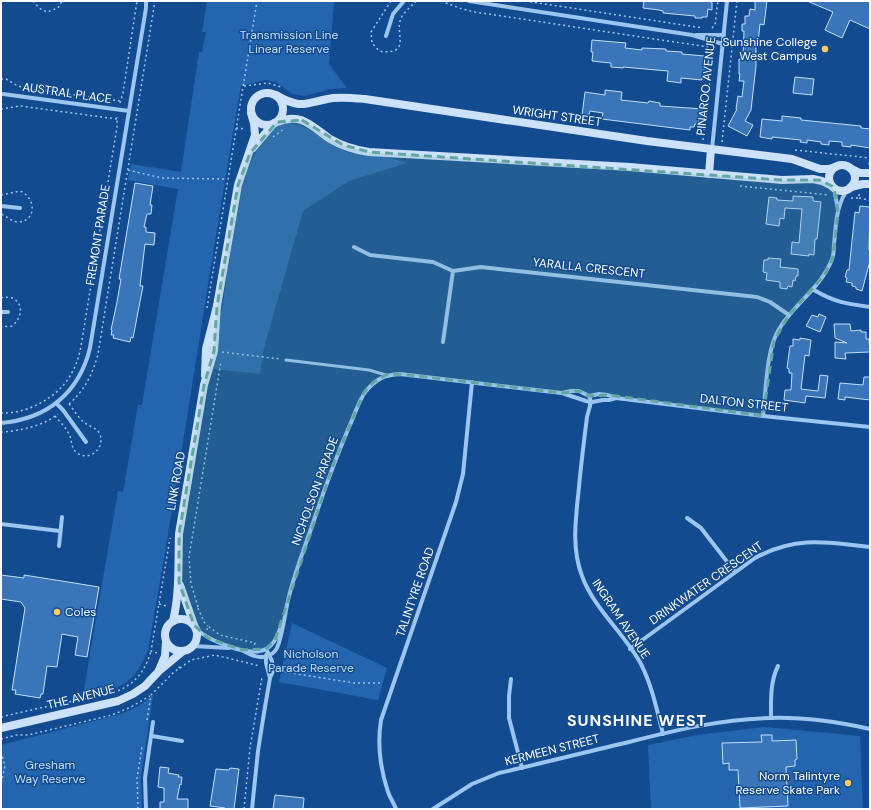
<svg xmlns="http://www.w3.org/2000/svg" width="871" height="810" font-family="'DM Sans',sans-serif">
	<style>
		.green { fill: #2465af }
		.building { fill: #3b75b9; stroke: #c4dffd }
		.lines { fill: none; stroke-linecap: round; stroke-linejoin: round }
		.path { stroke: #9dc5f2; stroke-width: 1.5; stroke-dasharray: 2 3; stroke-linecap: butt }
		.lane { stroke: #9dc5f2; stroke-width: 3 }
		.street { stroke: #9dc5f2; stroke-width: 4 }
		.secondary { stroke: #cce1fc; stroke-width: 8 }
		.marked { fill: #63a6a1; fill-opacity: 0.2; stroke: #63a6a1; stroke-width: 3; stroke-dasharray: 8 5; stroke-linejoin: round }
		.poi-dot { fill: #ffce5e; stroke: #124b90; stroke-width: 1.5 }
		.labels { text-anchor: middle; dominant-baseline: central; stroke-width: 3; stroke-linejoin: round; paint-order: stroke }
		.park-label { font-size: 12px; fill: #c4dffd; stroke: #124b90 }
		.poi-label { font-size: 12px; fill: #fff; stroke: #124b90; text-anchor: end }
		.street-label { font-size: 12px; fill: #fff; stroke: #124b90 }
		.district-label { font-size: 16px; font-weight: bold; letter-spacing: 1px; fill: #fff; stroke: #124b90 }
	</style>
	<rect width="100%" height="100%" fill="#124b90"/>
	<g class="green">
		<path d="M207 1H334L329 64 347 88 330 89 305 96 292 94 276 82 265 80 241 86C208 274 182 462 148 650 133 687 120 688 83 695L118 491 123 492 138 405H142L178 189 128 180 131 164 181 172 199 52H202L206 32H202Z"/>
		<path d="M288 123 299 125 312 131 328 143 348 152 364 155 387 157 407 163 349 181 303 211 264 348 260 374 213 369 233 236 242 189 248 168 255 153 277 126Z"/>
		<path d="M292 623 387 668 378 700 279 682Z"/>
		<path d="M153 695 141 777 142 809H1V745L121 714 139 706Z"/>
		<path d="M765 727 860 736 863 809H651L648 745 697 735Z"/>
	</g>
	<g class="building">
		<path d="M644 1H706L712 2V10L708 9 707 17H702V18H695V16L663 13V11L659 10 643 8Z"/>
		<path d="M755 1H767L764 25 760 24 758 43H756V66L751 110 745 121 753 125 747 136 728 126 737 109H736L738 96 742 97 744 81H739L740 74H739V59H743L744 31H742V24H745V16H749L750 9 755 10Z"/>
		<path d="M807 1H870V29L850 20 842 38 825 30 833 12Z"/>
		<path d="M592 40 626 43 625 48 642 50V48L666 49V51L682 52V54L704 56 703 62H706L707 77H702V80L681 78V83L667 81 668 71 623 67V68L611 67V63L592 61 593 52H591Z"/>
		<path d="M795 77 814 79 812 95 793 93Z"/>
		<path d="M605 90 622 92 621 100 648 103 649 101 660 103V106L703 109 702 119H699L698 124H695L694 127H690V130L602 119 603 113 590 111 589 115H582L585 92 605 95Z"/>
		<path d="M782 116 801 118V120L861 126V128L870 129V148L851 145V147L842 146V142L829 141V145L821 144V142L807 140V143L800 142 801 140 772 137V139L760 137 762 119 782 121Z"/>
		<path d="M135 183 153 186 150 205H152L151 214H147L144 227H146V232L155 233 154 245 145 244 140 286H143L133 338 131 337 130 342 113 338 114 335H111L112 330H111L117 302 121 279H119Z"/>
		<path d="M793 196 813 197V201L821 202 817 239H815L814 255 809 254V256L791 254 792 242 799 243 802 209 785 208 784 219 780 218 779 226 766 224 769 197 777 198V200L793 201Z"/>
		<path d="M860 206 870 207 869 250H870V261L862 291 856 289V287L852 286V283L846 282 847 278 845 277 847 270H849L855 212 859 213Z"/>
		<path d="M768 258 781 259 780 267 798 269V276H796L795 281 793 280 792 287 788 286 787 289 780 288V282L766 280 767 273 763 272 764 260H768Z"/>
		<path d="M819 314 826 317 820 332 806 326 812 315 818 317Z"/>
		<path d="M834 324H850L851 331 861 330V332H866V339H869L870 352 845 353 846 359 835 358V342L847 343 835 338Z"/>
		<path d="M800 338 811 340 809 356 805 355 801 389 818 391 820 375 828 376 825 398 806 396 805 403 784 400 785 390H791L792 373H789V369L787 368 790 346H793V339L800 340Z"/>
		<path d="M864 377H870V400L845 397V400L838 399 840 383 863 385Z"/>
		<path d="M1 575 24 578V575L99 587 87 657 75 655 78 637 62 634 57 667 47 666 43 694H41L40 698 15 694 16 690H12L25 608 21 602 1 599Z"/>
		<path d="M761 735H772V741L796 740 797 759 795 760V766L786 767 788 806 740 808 738 770H729V763L723 764 722 743 762 742Z"/>
		<path d="M160 767 169 768 168 773 179 775 178 777H182L181 785 180 784 177 799H188V809H160V802H164V788L158 787Z"/>
		<path d="M230 768 239 769 234 809H225V808L210 806 216 769 229 770Z"/>
		<path d="M275 795 304 798 303 809H273Z"/>
	</g>
	<g class="lines">
		<g class="path">
			<path d="M33 1 39 8 47 12 58 8 62 1"/>
			<path d="M391 1 371 32 372 43 379 51C411 56 396 34 400 21 402 13 411 7 416 1"/>
			<path d="M441 1 462 9 475 12 708 47"/>
			<path d="M525 1 703 28"/>
			<path d="M712 28 715 25 718 1"/>
			<path d="M1 79H6L18 86 31 89 120 101"/>
			<path d="M244 86 268 83 281 87"/>
			<path d="M120 103 123 93 137 1"/>
			<path d="M1 109 20 106 117 119"/>
			<path d="M236 128 246 129"/>
			<path d="M273 137 284 129"/>
			<path d="M703 140 713 52 710 48"/>
			<path d="M722 142 737 1"/>
			<path d="M795 150 870 158 869 165"/>
			<path d="M128 170 162 178 227 179"/>
			<path d="M740 186 829 195"/>
			<path d="M1 195 20 191C37 198 36 222 18 222 12 222 7 216 1 214"/>
			<path d="M851 198H859V194"/>
			<path d="M859 198 870 200"/>
			<path d="M1 298C21 293 27 314 12 326L1 327"/>
			<path d="M207 308 257 1"/>
			<path d="M222 352 280 359"/>
			<path d="M69 404C85 390 93 373 98 354L155 1"/>
			<path d="M1 413C27 414 57 398 70 376 76 366 79 357 81 346L117 127V117"/>
			<path d="M55 416C60 422 67 429 70 436 72 442 71 448 77 453 90 462 105 448 100 434 97 428 90 427 85 423 79 419 74 410 69 404"/>
			<path d="M1 432C20 431 43 426 58 414"/>
			<path d="M159 604 167 606"/>
			<path d="M198 607 191 584 189 557 221 361"/>
			<path d="M198 608 204 622 208 626"/>
			<path d="M207 630 208 626 220 635 255 643 254 646"/>
			<path d="M157 653 151 651 170 538"/>
			<path d="M180 668 191 660 215 655 260 666"/>
			<path d="M279 671 354 683H382"/>
			<path d="M1 717C25 711 49 706 74 701 91 697 112 696 127 686 140 678 147 665 151 651"/>
			<path d="M147 720 151 695 174 672 180 668 178 666"/>
			<path d="M1 739 17 735H28L112 715 131 707 150 696"/>
			<path d="M1 752 5 766 1 784"/>
			<path d="M138 809 137 778 142 747"/>
			<path d="M244 809 250 748 262 677"/>
		</g>
		<path class="lane" d="M286 360 369 370 386 375"/>
		<g class="street">
			<path d="M469 1 692 35 723 44"/>
			<path d="M696 35H724"/>
			<path d="M386 36 393 14 404 1"/>
			<path d="M3 94 129 111"/>
			<path d="M712 149 727 1"/>
			<path d="M834 188 838 210"/>
			<path d="M1 206 20 208"/>
			<path d="M354 247 370 255 433 262 453 271"/>
			<path d="M814 290C834 302 847 304 870 307"/>
			<path d="M1 312H8"/>
			<path d="M443 342 453 271 481 267 757 297 770 302 789 315"/>
			<path d="M562 393 571 391H579L589 396 599 394 608 395 616 398 763 416 870 427"/>
			<path d="M589 396C593 402 588 411 587 417 584 441 581 464 579 487 576 517 571 547 582 576 594 609 625 634 641 664 652 686 657 710 663 734"/>
			<path d="M57 404 63 410 86 442"/>
			<path d="M763 416C766 391 766 350 779 329 795 303 821 288 832 259 834 254 834 248 834 244 836 225 836 203 849 188"/>
			<path d="M1 423C47 419 79 393 90 348L146 8V1"/>
			<path d="M687 518 701 528 735 572"/>
			<path d="M1 524 60 531"/>
			<path d="M59 546 62 517"/>
			<path d="M197 630C211 641 249 658 266 649 274 645 277 636 280 629"/>
			<path d="M193 646 229 648"/>
			<path d="M630 649 755 558C796 536 826 542 870 547"/>
			<path d="M242 650C252 656 265 662 275 651 281 646 286 606 289 596 295 572 304 549 312 526 323 493 335 460 349 427 354 417 359 399 366 391 376 379 384 375 400 374L562 393 586 401 592 402 603 400H609L616 398"/>
			<path d="M266 655V663L270 678"/>
			<path d="M511 679 509 696V718L522 768"/>
			<path d="M771 718C771 700 770 682 778 666"/>
			<path d="M152 736 182 741"/>
			<path d="M146 809 145 778 153 722"/>
			<path d="M252 809 258 751 264 713 270 678 273 671 272 661 266 649"/>
			<path d="M396 809C394 803 390 798 388 792 380 768 377 745 381 720L456 502 463 474 472 382"/>
			<path d="M433 809 472 784 499 773C543 763 586 752 629 742 676 730 722 719 770 718 803 717 838 722 870 729"/>
		</g>
		<g class="secondary">
			<circle cx="267" cy="109" r="16"/>
			<path d="M276 95C303 111 306 102 333 98 344 97 354 98 365 99L647 141 792 159 820 169H829L835 167"/>
			<path d="M277 122C302 112 311 126 330 139 342 146 355 150 369 152L630 167 782 180 813 179 822 181 832 186"/>
			<path d="M253 148 274 123"/>
			<circle cx="842" cy="178" r="13"/>
			<path d="M850 168 860 173H870"/>
			<path d="M709 174 711 149"/>
			<path d="M851 187 863 184H870"/>
			<path d="M205 375 206 349 217 306 238 185 255 135 254 123 251 113"/>
			<path d="M180 585 194 625"/>
			<circle cx="181" cy="635" r="16"/>
			<path d="M173 621C180 592 178 563 179 534L204 385 214 351 217 306"/>
			<path d="M159 670 165 656 166 642"/>
			<path d="M1 728 118 701 133 694 145 686 159 671 182 652"/>
		</g>
	</g>
	<path class="marked" d="M302 120 343 145 369 152 782 180H819L832 186 836 196 838 212 833 257 825 274 789 315 774 341 763 416 608 395 589 396 579 391 562 393 400 374 386 375 374 382 364 392 334 463 275 640 266 649 242 650 208 638 194 625 179 582V534L204 385 214 351 217 306 238 185 250 153 277 122Z"/>
	<g class="poi-dot">
		<circle cx="825" cy="49" r="4"/>
		<circle cx="57" cy="612" r="4"/>
		<circle cx="848" cy="783" r="4"/>
	</g>
	<g class="labels">
		<g class="park-label">
			<text x="289" y="35">Transmission Line<tspan x="289" dy="14">Linear Reserve</tspan></text>
			<text x="311" y="654">Nicholson<tspan x="311" dy="14">Parade Reserve</tspan></text>
			<text x="50" y="765">Gresham<tspan x="50" dy="14">Way Reserve</tspan></text>
		</g>
		<g class="poi-label">
			<text x="817" y="42">Sunshine College<tspan x="817" dy="14">West Campus</tspan></text>
			<text x="65" y="612" text-anchor="start">Coles</text>
			<text x="840" y="776">Norm Talintyre<tspan x="840" dy="14">Reserve Skate Park</tspan></text>
		</g>
		<g class="street-label">
			<text transform="translate(706 86) rotate(-84)">PINAROO AVENUE</text>
			<text transform="translate(67 93) rotate(8)">AUSTRAL PLACE</text>
			<text transform="translate(557 116) rotate(8)">WRIGHT STREET</text>
			<text transform="translate(98 235) rotate(-81)">FREMONT PARADE</text>
			<text transform="translate(589 268) rotate(6)">YARALLA CRESCENT</text>
			<text transform="translate(744 403) rotate(6)">DALTON STREET</text>
			<text transform="translate(176 481) rotate(-80)">LINK ROAD</text>
			<text transform="translate(315 491) rotate(-70)">NICHOLSON PARADE</text>
			<text transform="translate(706 583) rotate(-35)">DRINKWATER CRESCENT</text>
			<text transform="translate(415 592) rotate(-71)">TALINTYRE ROAD</text>
			<text transform="translate(621 619) rotate(56)">INGRAM AVENUE</text>
			<text transform="translate(81 697) rotate(-14)">THE AVENUE</text>
			<text transform="translate(552 750) rotate(-14)">KERMEEN STREET</text>
		</g>
		<g class="district-label">
			<text x="637" y="720">SUNSHINE WEST</text>
		</g>
	</g>
	<rect width="871" height="810" fill="none" stroke="#ffffff" stroke-width="4"/>
</svg>
